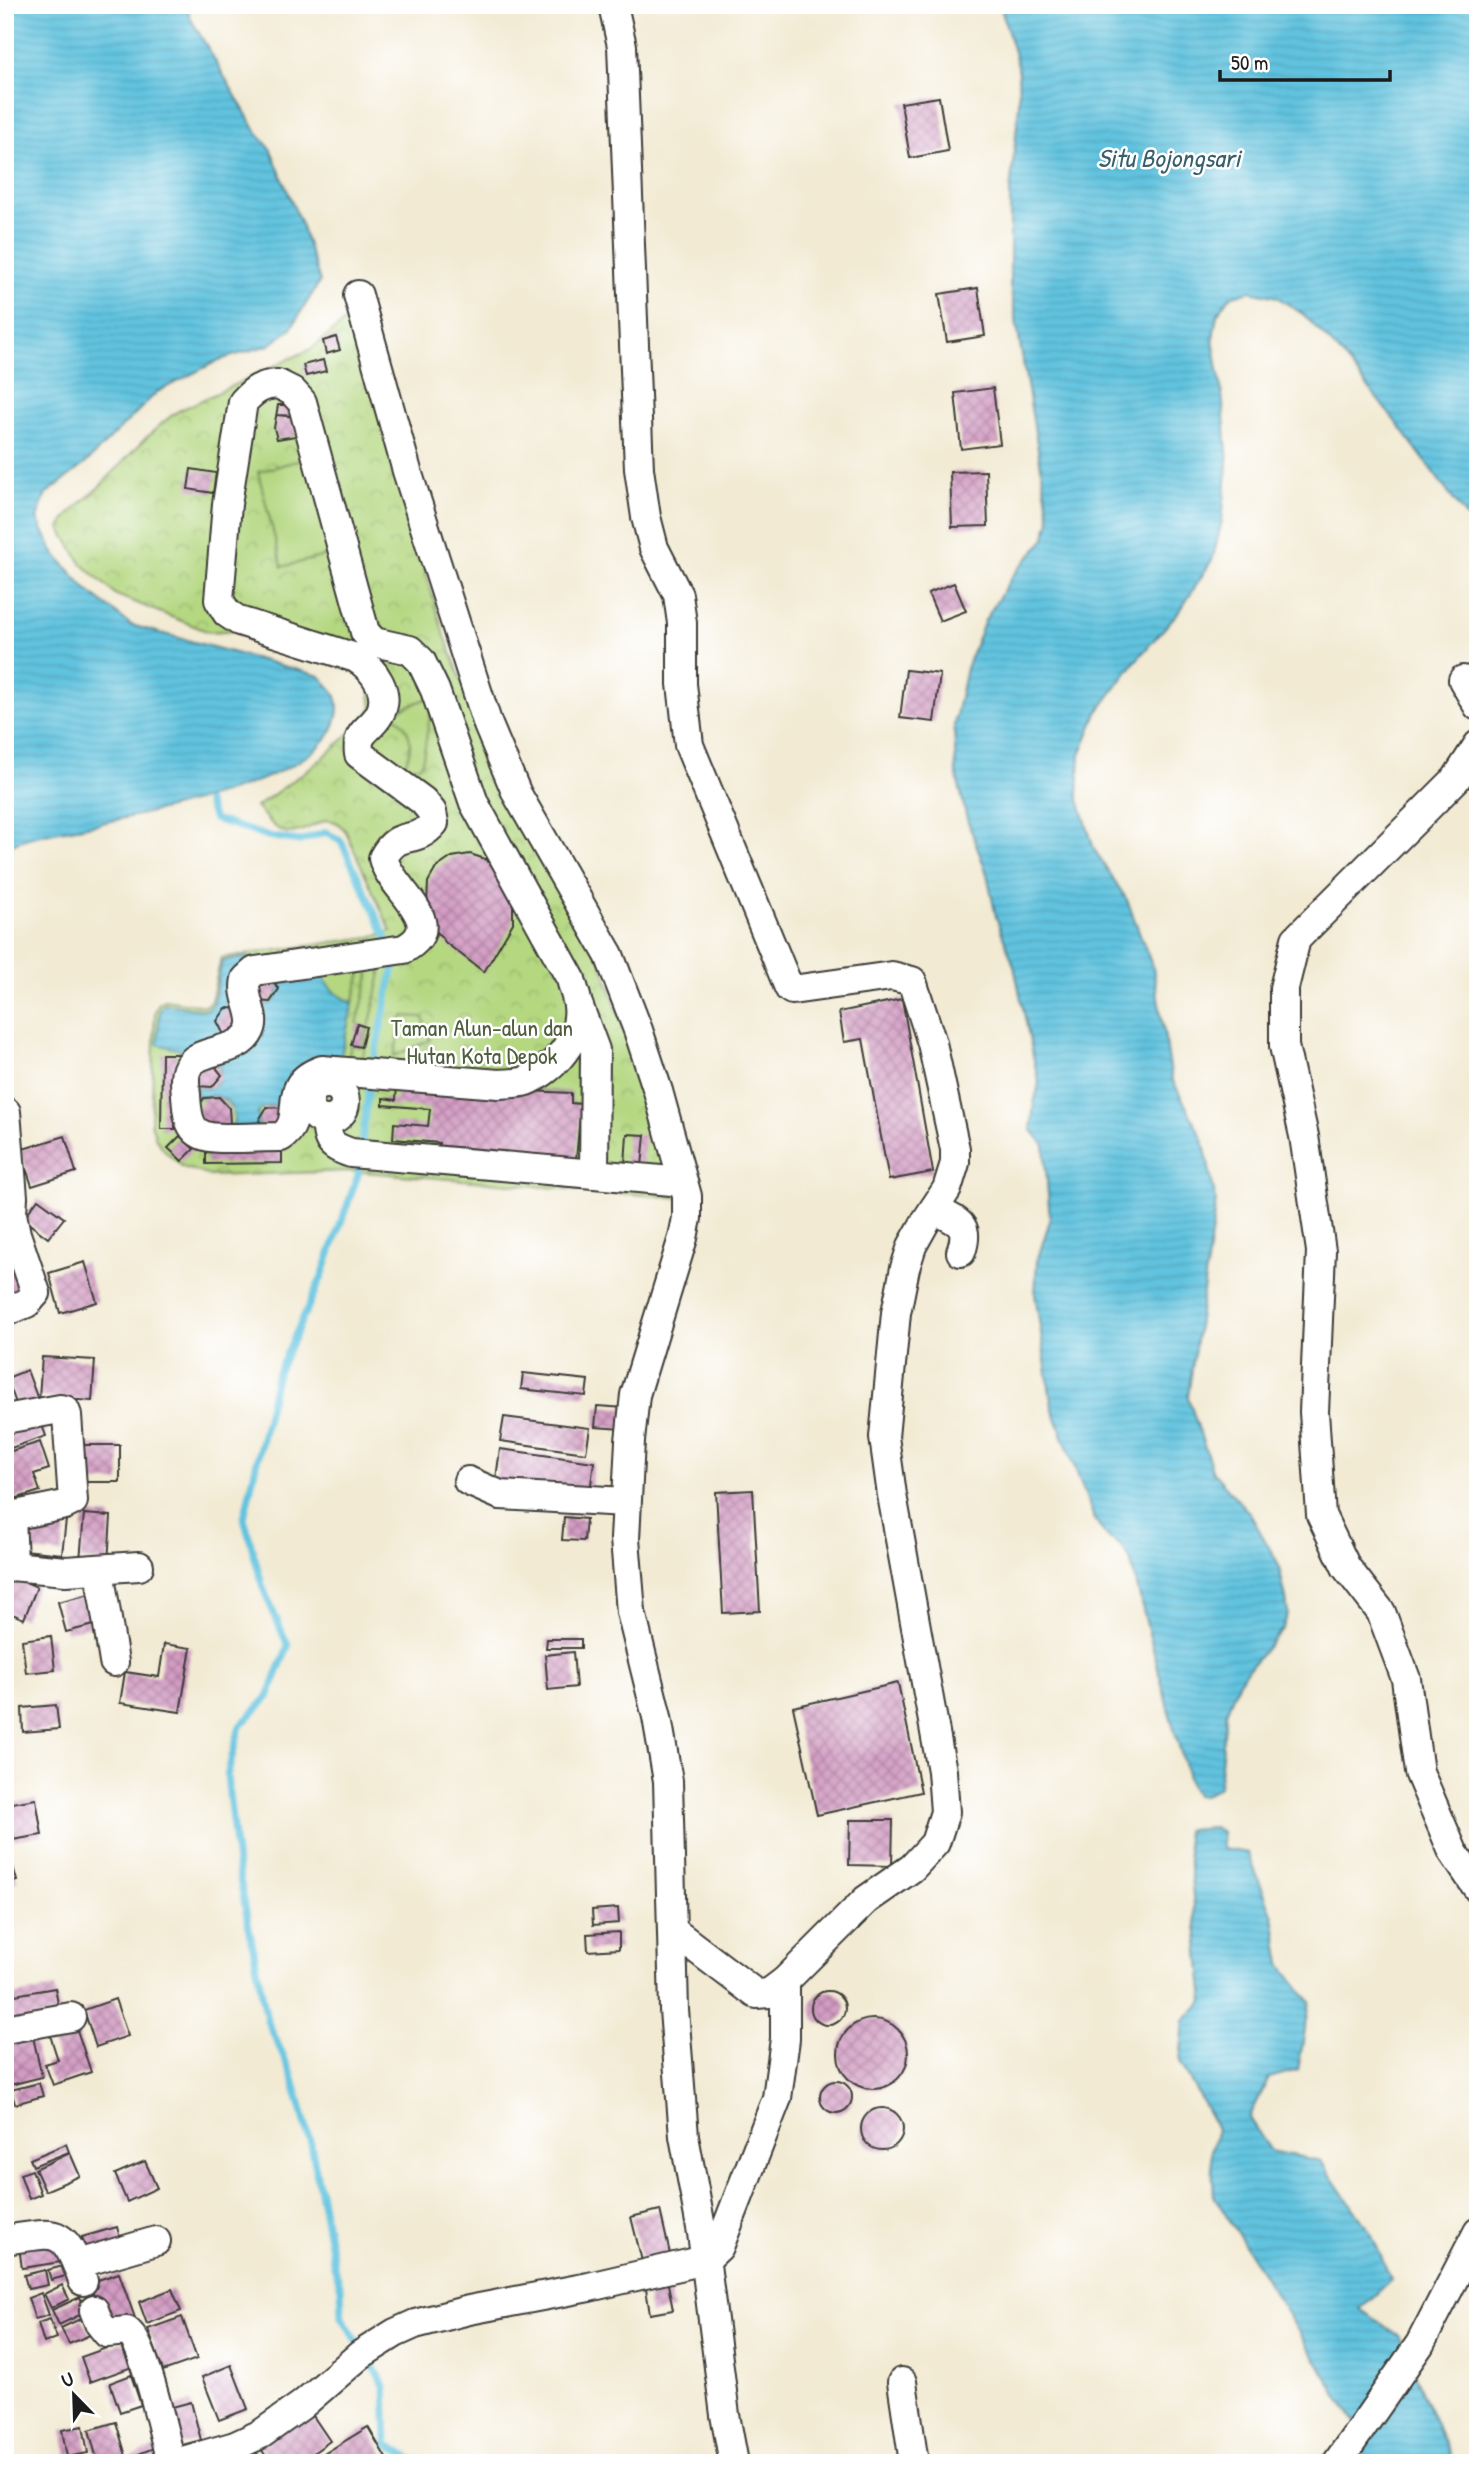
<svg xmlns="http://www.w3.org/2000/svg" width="1483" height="2468" font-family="'Patrick Hand',sans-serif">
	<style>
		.park { fill: url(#park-crowns); stroke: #687a4e; stroke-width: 2 }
		.garden { fill: #b4d780; stroke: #687a4e; stroke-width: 2 }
		.water { fill: url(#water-rules); stroke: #3e707e; stroke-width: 2 }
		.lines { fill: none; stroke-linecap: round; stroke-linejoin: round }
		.stream { stroke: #61c3df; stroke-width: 7 }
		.building { fill: url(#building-cross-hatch) }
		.minor-casing { stroke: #3c3b37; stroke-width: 32 }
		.minor { stroke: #fff; stroke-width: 28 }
		.labels { text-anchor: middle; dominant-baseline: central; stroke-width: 5; stroke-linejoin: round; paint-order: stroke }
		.park-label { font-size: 24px; fill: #515d3f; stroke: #fff }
		.water-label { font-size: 26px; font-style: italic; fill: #385f6a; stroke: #fff }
	</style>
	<defs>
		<pattern id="park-crowns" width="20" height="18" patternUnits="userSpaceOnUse" patternTransform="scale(1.75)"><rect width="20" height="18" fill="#b4d780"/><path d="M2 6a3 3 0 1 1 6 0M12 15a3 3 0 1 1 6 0" fill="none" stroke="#9ab86e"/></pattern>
		<pattern id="water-rules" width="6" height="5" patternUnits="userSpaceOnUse" patternTransform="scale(1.75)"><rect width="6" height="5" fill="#61c3df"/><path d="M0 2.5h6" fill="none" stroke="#54a7bf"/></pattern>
		<pattern id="building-cross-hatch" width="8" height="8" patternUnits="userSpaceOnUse" patternTransform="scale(1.75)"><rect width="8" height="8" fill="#d39cc3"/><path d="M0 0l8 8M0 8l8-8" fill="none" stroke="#aa7e9e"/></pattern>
	</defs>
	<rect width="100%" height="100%" fill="#fff"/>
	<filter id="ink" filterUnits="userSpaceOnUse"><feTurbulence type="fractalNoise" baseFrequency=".0143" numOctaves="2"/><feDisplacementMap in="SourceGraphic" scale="14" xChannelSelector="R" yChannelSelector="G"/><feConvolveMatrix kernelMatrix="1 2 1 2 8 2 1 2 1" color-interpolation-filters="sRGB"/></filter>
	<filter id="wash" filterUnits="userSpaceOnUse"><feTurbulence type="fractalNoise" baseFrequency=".00686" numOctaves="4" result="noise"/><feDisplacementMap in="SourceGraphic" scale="28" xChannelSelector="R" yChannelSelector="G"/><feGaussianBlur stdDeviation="1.57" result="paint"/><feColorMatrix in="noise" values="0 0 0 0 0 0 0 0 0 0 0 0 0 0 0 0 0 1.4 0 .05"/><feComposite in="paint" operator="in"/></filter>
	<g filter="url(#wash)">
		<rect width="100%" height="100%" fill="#f2ead3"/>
		<path class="park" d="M351 317 442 628 509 807 601 961 680 1198 352 1171 210 1176 183 1167 166 1152 156 1139 151 1123 155 1012 159 1003 165 1000 205 1006 211 1001 221 958 370 937 391 931 345 830 336 822 326 820C287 838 285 840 256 807 298 777 340 749 372 708L368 677 239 630 209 632 116 595 81 563 60 528C71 508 86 500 102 484 127 459 149 431 178 411L311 349Z"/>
		<g class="garden">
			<path d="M310 457 336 553 282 567 258 472Z"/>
			<path d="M431 697 432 704 422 763 419 766 403 767C416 746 411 727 391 713Z"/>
			<path d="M384 959 361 1065 347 1064 351 1045 361 1047 366 1027 357 1024 369 977 368 966Z"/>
			<path d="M357 964 361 972 353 1003C335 994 324 988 322 966Z"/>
			<path d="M403 1016 423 1017 430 1040 394 1056Z"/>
			<path d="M581 1042V1104L571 1103V1093L524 1089Z"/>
		</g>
		<g class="water">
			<path d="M5 5H186L192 21 256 131 271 150 302 227 320 281 290 330 269 345 219 360 157 392 86 463 46 494 37 518 53 552 87 590 131 625 320 676C324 681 330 687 334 692 339 702 339 713 335 723 316 783 144 814 87 826 63 831 25 835 5 848Z"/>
			<path d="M1000 5H1478V533L1402 430 1342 355 1304 315 1277 297 1250 291 1230 297 1217 315 1213 339 1222 393 1228 463 1222 520 1213 558 1182 608 1134 663 1097 713 1080 755 1078 796 1094 849 1127 900 1153 968 1172 1079 1203 1139 1216 1201 1188 1397 1213 1472 1250 1514 1278 1563 1286 1598 1288 1614 1283 1628 1239 1681 1226 1713 1219 1786 1204 1796 1196 1795 1191 1788 1168 1708 1130 1559 1120 1545 1106 1536 1094 1518 1052 1407 1035 1294 1037 1261 1050 1220 1044 1145 1031 1129 1034 1103 1039 1084 1014 966 996 917 987 874 967 819 956 773 954 725 966 668 985 620 1013 575 1044 540 1050 520 1010 285V192L1019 105 1018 66Z"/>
			<path d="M247 957 261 1005 270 1004 277 997 279 987 268 976 322 966C324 988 335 994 353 1003L339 1064 282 1111C272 1104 267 1104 258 1112L259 1126 222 1133 234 1123C236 1102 219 1091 200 1098L192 1083C203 1090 207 1090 218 1083 219 1078 222 1071 219 1066 211 1056 171 1048 157 1044L160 1010 163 1005C179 1003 193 1012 208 1009L213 1004 222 961Z"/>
			<path d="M1214 1828 1222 1832V1849L1248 1853 1273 1916 1281 1964 1310 2002 1298 2070 1269 2078 1249 2118 1271 2151 1321 2161 1372 2235 1391 2280 1360 2309 1400 2337 1439 2432 1455 2463H1367L1356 2424 1214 2196 1211 2151 1217 2129 1180 2062 1184 2020 1204 2001 1186 1830Z"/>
		</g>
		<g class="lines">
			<g class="stream">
				<path d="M207 802 214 819 267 836 300 841 326 832 341 841 390 945"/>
				<path d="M372 1068 395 962 393 956"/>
				<path d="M361 1148 370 1080"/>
				<path d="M360 1159 358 1175 322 1276 276 1377 244 1518 263 1588 288 1646 268 1697 240 1726 227 1776 237 1864 267 2020 292 2075 311 2144 334 2266 341 2288 342 2317 360 2346"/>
				<path d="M367 2356 385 2387 387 2444 418 2463"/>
			</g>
		</g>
		<g id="blocks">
			<g class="building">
				<path d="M939 97 948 151 910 158 901 103Z"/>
				<path d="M978 288 985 336 947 342 939 294Z"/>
				<path d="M336 337 340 350 326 354 323 341Z"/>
				<path d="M323 360 326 371 306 376 303 365Z"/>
				<path d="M993 388 1000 444 961 449 955 393Z"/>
				<path d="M278 405H295V416L277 415 296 417V436L277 439 274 428Z"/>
				<path d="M191 469 216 473 213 493 188 489Z"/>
				<path d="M986 471 988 526 952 527 950 472Z"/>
				<path d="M954 583 966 611 940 621 928 593Z"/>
				<path d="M906 670 940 674 934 722 900 718Z"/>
				<path d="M470 854 485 859 499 872 509 888 513 906V923L484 972 446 943 434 928 427 905 428 882 436 868 452 857Z"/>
				<path d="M273 975 274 984 279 989 270 1002 254 1001 248 987Z"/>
				<path d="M902 999 933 1172 889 1180 863 1039 844 1042 839 1012Z"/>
				<path d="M226 1008 242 1009 244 1018 232 1034 224 1035 217 1021Z"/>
				<path d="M357 1024 366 1027 361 1047 351 1045Z"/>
				<path d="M162 1054H177L175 1129H161Z"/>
				<path d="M215 1061 217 1069 222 1075 212 1087 197 1086 190 1072Z"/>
				<path d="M397 1085 571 1093V1103L581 1104 576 1160 438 1149 439 1143 393 1139 394 1123 428 1126 430 1109 383 1105V1098L396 1100Z"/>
				<path d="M219 1097 229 1108 230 1123 220 1133 194 1115 204 1098Z"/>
				<path d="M267 1107 284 1108 286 1116 265 1134 259 1120Z"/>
				<path d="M627 1134 645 1135 642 1166 625 1165Z"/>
				<path d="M65 1136 76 1172 32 1186 20 1150Z"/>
				<path d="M180 1136 194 1149 182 1161 168 1148Z"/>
				<path d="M282 1147V1163L206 1164V1150Z"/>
				<path d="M38 1199 64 1218 48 1238 23 1219Z"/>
				<path d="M24 1261 34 1289 5 1300V1267Z"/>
				<path d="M85 1262 97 1302 60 1313 49 1273Z"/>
				<path d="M42 1357 95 1360 92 1401 39 1397Z"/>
				<path d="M27 1370 40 1405 19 1412 7 1378Z"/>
				<path d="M523 1373 588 1380 586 1396 521 1389Z"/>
				<path d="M597 1406 625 1408 623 1429 595 1427Z"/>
				<path d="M39 1417 46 1436 8 1449 5 1429Z"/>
				<path d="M504 1417 590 1428 586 1453 500 1441Z"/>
				<path d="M40 1442 49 1469 34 1474 40 1491 11 1500 5 1483V1453Z"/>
				<path d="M83 1445H120V1482H82Z"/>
				<path d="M500 1449 594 1462 589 1499 495 1486Z"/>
				<path d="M753 1490 760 1611 723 1613 716 1492Z"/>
				<path d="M84 1514 111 1516 108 1563 80 1560Z"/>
				<path d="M28 1516 66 1520 62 1554 24 1550Z"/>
				<path d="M564 1517 586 1519 584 1541 562 1540Z"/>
				<path d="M12 1576 37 1587 24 1619 5 1611V1592Z"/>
				<path d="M94 1593 102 1623 66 1632 58 1602Z"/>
				<path d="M51 1636 55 1670 26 1673 22 1640Z"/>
				<path d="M547 1639H581V1648H546Z"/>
				<path d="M164 1644 191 1648 180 1712 120 1703 125 1672 159 1677Z"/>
				<path d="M573 1652 576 1687 548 1690 545 1655Z"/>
				<path d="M898 1683 921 1792 817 1815 793 1707Z"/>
				<path d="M56 1705 59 1729 23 1732 22 1708Z"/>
				<path d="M36 1799 42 1835 12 1840 6 1804Z"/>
				<path d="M850 1820H893L892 1866 849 1865Z"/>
				<path d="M11 1859 17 1881 5 1884V1860Z"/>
				<path d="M618 1908 619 1923 593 1925 592 1910Z"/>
				<path d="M619 1932V1949L588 1951 587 1934Z"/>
				<path d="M55 1988 60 2014 14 2022 9 1996Z"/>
				<circle cx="828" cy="2008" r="17"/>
				<path d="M115 1999 128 2036 96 2047 84 2010Z"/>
				<circle cx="873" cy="2054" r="35"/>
				<path d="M75 2024 91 2072 53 2085 45 2064 58 2060 49 2032Z"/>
				<path d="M31 2028 42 2077 6 2086 5 2034Z"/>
				<circle cx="836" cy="2097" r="16"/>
				<path d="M39 2083 43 2096 15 2104 11 2090Z"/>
				<circle cx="882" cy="2129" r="21"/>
				<path d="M66 2144 69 2152 33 2166 30 2159Z"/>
				<path d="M70 2153 80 2176 45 2191 35 2169Z"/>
				<path d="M145 2161 157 2188 127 2202 115 2174Z"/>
				<path d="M32 2170 41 2194 29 2199 20 2174Z"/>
				<path d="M660 2210 670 2254 642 2261 631 2217Z"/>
				<path d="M117 2227 122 2246 88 2256 82 2237Z"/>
				<path d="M58 2241 61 2262 22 2268 19 2247Z"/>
				<path d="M71 2264 73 2274 51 2280 48 2270Z"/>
				<path d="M45 2270 48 2285 28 2289 24 2275Z"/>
				<path d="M119 2273 135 2318 105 2328 89 2283Z"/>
				<path d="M667 2279 673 2310 650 2314 645 2283Z"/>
				<path d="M62 2285 69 2299 51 2308 44 2294Z"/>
				<path d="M172 2289 181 2311 147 2324 139 2302Z"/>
				<path d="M41 2293 49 2315 35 2319 28 2298Z"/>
				<path d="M80 2297 86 2312 59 2325 52 2310Z"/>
				<path d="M182 2317 197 2359 163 2371 148 2329Z"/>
				<path d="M82 2318 90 2335 69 2344 61 2328Z"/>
				<path d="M50 2319 57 2338 44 2343 38 2323Z"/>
				<path d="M126 2341 135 2366 90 2382 81 2357Z"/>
				<path d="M231 2365 248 2409 219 2420 202 2377Z"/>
				<path d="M131 2375 141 2405 120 2412 110 2383Z"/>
				<path d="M191 2402 201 2440 175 2447 165 2409Z"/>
				<path d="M307 2407 330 2441 299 2463H271L256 2442Z"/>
				<path d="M116 2422 128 2463H98L89 2430Z"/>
				<path d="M83 2426 88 2453 67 2457 62 2430Z"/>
				<path d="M368 2427 389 2463H316L314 2460Z"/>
				<path d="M254 2445 260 2463H226Z"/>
				<path d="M156 2447 161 2459 150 2463H134L131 2457Z"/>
			</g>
		</g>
	</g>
	<g filter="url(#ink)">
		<use href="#blocks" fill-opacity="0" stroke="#3c3b37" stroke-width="2"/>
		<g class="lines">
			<g class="minor-casing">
				<g id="minor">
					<path d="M613 5 622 46 639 469 646 517 654 548 678 595 682 623V684L689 745 789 988 792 990 892 976 912 981 932 1043 955 1149V1163L947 1189 926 1221 912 1246 905 1268 896 1313 884 1437 892 1495 942 1771 945 1812 935 1843 912 1868 866 1900 785 1981 769 1993 756 1994 673 1931"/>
					<path d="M358 295 407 471 488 725 517 794 609 955 638 1030 658 1091 687 1196V1218L683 1238 635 1395 630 1441 625 1539 631 1612 657 1717 668 1781 674 2010 684 2136 702 2233 725 2415 734 2463"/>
					<path d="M278 384 292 391 302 402 365 632 374 642 410 650 421 661 435 690 474 803 571 979C573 988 577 997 578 1006 582 1038 554 1070 526 1081 517 1084 507 1083 499 1084L322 1070C277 1085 309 1119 281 1137 265 1137 248 1138 232 1138 195 1139 188 1132 186 1095 185 1083 182 1069 194 1060 210 1048 240 1052 250 1031 258 1016 241 998 246 979L255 971 404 949C451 923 390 890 383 858 399 827 414 847 434 823L432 812 423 801 359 754C356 730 369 732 379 715 392 693 374 669 356 658L239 621 227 613 219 600 227 504 243 402C254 390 261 385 278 384Z"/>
					<path d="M1463 680 1478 706"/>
					<path d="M1478 745 1456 779 1296 939 1284 988V1046L1304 1136 1321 1251 1314 1412 1321 1515 1346 1567 1381 1612 1406 1679 1419 1772 1453 1852 1478 1889"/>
					<path d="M579 1007 595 1050 594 1174 683 1182"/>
					<circle cx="327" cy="1102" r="18"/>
					<path d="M326 1120C328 1143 329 1145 351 1153L594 1174"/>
					<path d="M934 1209C957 1222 971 1223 961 1252"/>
					<path d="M5 1312 27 1303 36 1293 16 1234 12 1214 13 1197 6 1112"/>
					<path d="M5 1419 60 1409 65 1410 67 1415 73 1501 65 1505 11 1516 13 1562 5 1569"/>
					<path d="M468 1481 500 1495 626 1502"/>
					<path d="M11 1566 66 1571 139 1566"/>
					<path d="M99 1570 114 1662"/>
					<path d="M5 2029 71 2017"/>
					<path d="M5 2240C58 2232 64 2226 83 2281"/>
					<path d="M77 2264 156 2241"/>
					<path d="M94 2310 99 2323 107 2333 127 2331C144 2341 165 2439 171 2463"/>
					<path d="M902 2382 914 2463"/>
					<path d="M176 2463 235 2446 261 2434 302 2405 360 2355 395 2333 415 2324 469 2310 589 2287 705 2260 719 2247 777 2098 785 2039V1981"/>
					<path d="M1337 2463 1420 2344 1478 2232"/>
				</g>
			</g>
			<use href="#minor" class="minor"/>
		</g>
	</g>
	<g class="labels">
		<g class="park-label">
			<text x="482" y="1027">Taman Alun-alun dan<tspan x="482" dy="28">Hutan Kota Depok</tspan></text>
		</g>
		<g class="water-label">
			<text x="1169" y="157">Situ Bojongsari</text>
		</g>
	</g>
	<rect width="1483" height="2468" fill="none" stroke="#fff" stroke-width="28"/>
	<g transform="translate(74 2395) rotate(337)" stroke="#ffffff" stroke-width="5" paint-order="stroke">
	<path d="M0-5L12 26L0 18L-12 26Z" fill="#1c1c1c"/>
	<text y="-10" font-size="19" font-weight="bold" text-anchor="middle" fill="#1c1c1c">U</text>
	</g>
	<path d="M1220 70v10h170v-10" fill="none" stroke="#1c1c1c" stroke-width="3.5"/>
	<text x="1231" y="70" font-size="21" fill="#1c1c1c" stroke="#ffffff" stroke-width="5" paint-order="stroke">50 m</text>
</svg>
